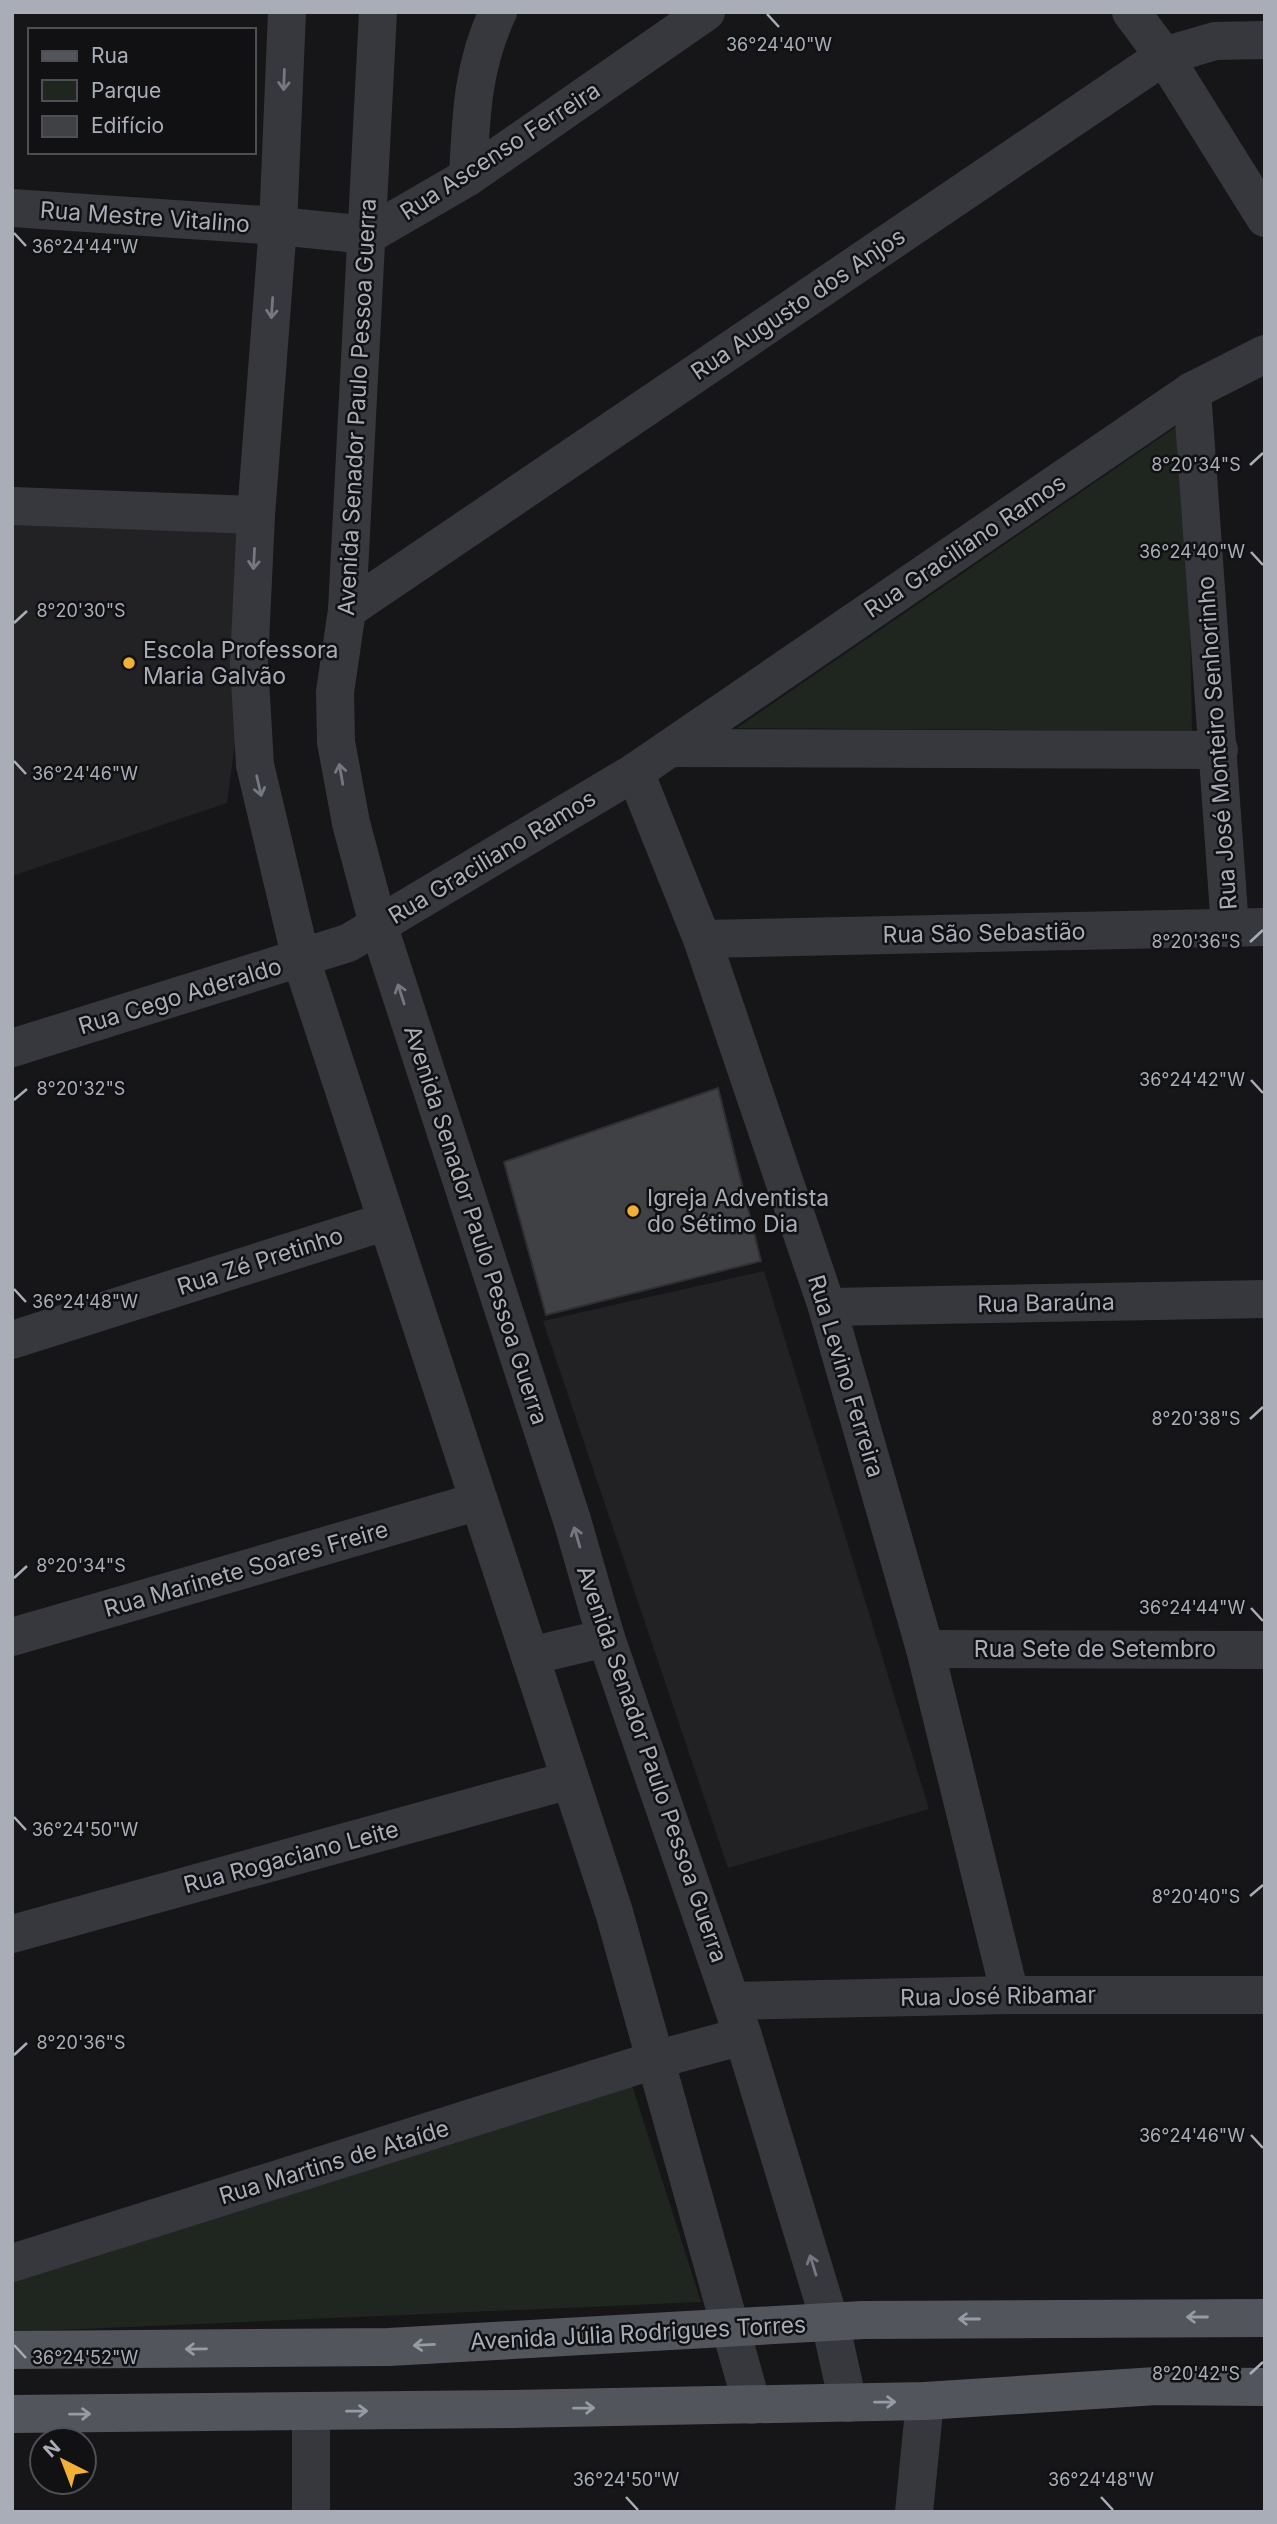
<svg xmlns="http://www.w3.org/2000/svg" width="1277" height="2524" font-family="Inter,sans-serif">
	<style>
		.built { fill: #222225 }
		.green { fill: #1e261f }
		.building { fill: #404145; stroke: #303034; stroke-width: 2 }
		.lines { fill: none; stroke-linecap: round; stroke-linejoin: round }
		.minor { stroke: #37383d; stroke-width: 38 }
		.major { stroke: #53555c; stroke-width: 38 }
		.oneway { stroke: #757881 }
		.oneway2 { stroke: #979ba6 }
		.ticks { fill: none; stroke: #a8adb8; stroke-width: 2.5 }
		.poi-dot { fill: #f2b134; stroke: #111113; stroke-width: 2.5 }
		.labels { text-anchor: middle; dominant-baseline: central; stroke-width: 5; stroke-linejoin: round; paint-order: stroke }
		.street-label { font-size: 23px; fill: #a8adb8; stroke: #111113 }
		.poi-label { font-size: 23px; fill: #a8adb8; stroke: #111113; text-anchor: start }
		.ticks-label { font-size: 18px; text-anchor: middle; fill: #a8adb8; stroke: #111113; stroke-width: 5; stroke-linejoin: round; paint-order: stroke }
	</style>
	<rect width="100%" height="100%" fill="#161618"/>
	<g class="built">
		<path d="M265 521 227 803 12 876V523Z"/>
		<path d="M764 1271 929 1809 728 1868 543 1321Z"/>
	</g>
	<g class="green">
		<path d="M1186 420 1192 731 737 728Z"/>
		<path d="M631 2082 701 2302 12 2332V2271Z"/>
	</g>
	<path class="building" d="M718 1088 761 1261 546 1315 504 1162Z"/>
	<g class="lines">
		<g class="minor">
			<path d="M287 12 278 226 256 515 249 664 255 765 301 959 614 1912 752 2405"/>
			<path d="M378 12 347 610 335 692 336 742 351 823 378 924 572 1520 606 1638 743 2036 830 2322 848 2403"/>
			<path d="M1131 12 1164 56 1265 218"/>
			<path d="M468 177C471 117 472 67 498 12"/>
			<path d="M12 208 278 226 368 235 468 177 706 12"/>
			<path d="M1192 391 1230 928"/>
			<path d="M12 506 256 515"/>
			<path d="M347 610 1164 56 1215 41 1265 40"/>
			<path d="M670 748 1219 750"/>
			<path d="M635 772 702 939 827 1307 925 1649 1010 1995"/>
			<path d="M702 939 1265 927"/>
			<path d="M12 1048 348 943 635 772 1192 391 1265 354"/>
			<path d="M827 1307 1265 1299"/>
			<path d="M12 1340 387 1221"/>
			<path d="M12 1637 479 1501"/>
			<path d="M925 1649 1265 1650"/>
			<path d="M530 1656 606 1638"/>
			<path d="M12 1934 570 1780"/>
			<path d="M732 2001 1010 1995H1265"/>
			<path d="M12 2263 655 2060 743 2036"/>
			<path d="M311 2411V2512"/>
			<path d="M914 2512 925 2401"/>
		</g>
		<g class="major">
			<path d="M12 2350 389 2347 863 2320 1265 2318"/>
			<path d="M12 2414 512 2409 925 2401 1156 2386 1265 2387"/>
		</g>
	</g>
	<defs><path id="oneway-shaft" d="M-6 0H5M1.5-3L5.5 0L1.5 3" fill="none" stroke-width="1.6" stroke-linecap="round" stroke-linejoin="round" transform="scale(1.75)"/></defs>
	<g class="oneway">
		<use href="#oneway-shaft" transform="translate(284 80) rotate(92)"/>
		<use href="#oneway-shaft" transform="translate(272 308) rotate(94)"/>
		<use href="#oneway-shaft" transform="translate(254 559) rotate(93)"/>
		<use href="#oneway-shaft" transform="translate(341 774) rotate(-100)"/>
		<use href="#oneway-shaft" transform="translate(259 786) rotate(77)"/>
		<use href="#oneway-shaft" transform="translate(401 994) rotate(-108)"/>
		<use href="#oneway-shaft" transform="translate(577 1537) rotate(-106)"/>
		<use href="#oneway-shaft" transform="translate(813 2265) rotate(-107)"/>
	</g>
	<g class="oneway2">
		<use href="#oneway-shaft" transform="translate(1197 2317) rotate(180)"/>
		<use href="#oneway-shaft" transform="translate(969 2319) rotate(180)"/>
		<use href="#oneway-shaft" transform="translate(424 2345) rotate(177)"/>
		<use href="#oneway-shaft" transform="translate(196 2349) rotate(179)"/>
		<use href="#oneway-shaft" transform="translate(885 2402) rotate(-1)"/>
		<use href="#oneway-shaft" transform="translate(584 2408) rotate(-1)"/>
		<use href="#oneway-shaft" transform="translate(357 2411) rotate(-1)"/>
		<use href="#oneway-shaft" transform="translate(80 2414) rotate(-1)"/>
	</g>
	<path class="ticks" d="M767 14 779 27M14 233 26 246M1250 465 1263 453M1251 552 1263 565M14 623 27 611M14 761 26 774M1250 942 1263 930M1251 1080 1263 1093M14 1100 27 1089M14 1289 26 1302M1250 1419 1263 1407M14 1578 27 1566M1251 1608 1263 1621M14 1817 26 1830M1250 1896 1263 1885M14 2055 27 2043M1251 2135 1263 2148M14 2345 26 2358M1250 2374 1263 2362M626 2497 638 2510M1101 2497 1113 2510"/>
	<g class="poi-dot">
		<circle cx="129" cy="663" r="7"/>
		<circle cx="633" cy="1211" r="7"/>
	</g>
	<g class="labels">
		<g class="street-label">
			<text transform="translate(500 151) rotate(-33)">Rua Ascenso Ferreira</text>
			<text transform="translate(145 217) rotate(4)">Rua Mestre Vitalino</text>
			<text transform="translate(798 304) rotate(-34)">Rua Augusto dos Anjos</text>
			<text transform="translate(357 407) rotate(-87)">Avenida Senador Paulo Pessoa Guerra</text>
			<text transform="translate(965 546) rotate(-34)">Rua Graciliano Ramos</text>
			<text transform="translate(1217 743) rotate(-94)">Rua José Monteiro Senhorinho</text>
			<text transform="translate(492 857) rotate(-31)">Rua Graciliano Ramos</text>
			<text transform="translate(984 933) rotate(-1)">Rua São Sebastião</text>
			<text transform="translate(180 996) rotate(-17)">Rua Cego Aderaldo</text>
			<text transform="translate(476 1225) rotate(72)">Avenida Senador Paulo Pessoa Guerra</text>
			<text transform="translate(260 1261) rotate(-18)">Rua Zé Pretinho</text>
			<text transform="translate(1046 1303) rotate(-1)">Rua Baraúna</text>
			<text transform="translate(846 1376) rotate(73)">Rua Levino Ferreira</text>
			<text transform="translate(246 1569) rotate(-16)">Rua Marinete Soares Freire</text>
			<text x="1095" y="1649">Rua Sete de Setembro</text>
			<text transform="translate(652 1764) rotate(71)">Avenida Senador Paulo Pessoa Guerra</text>
			<text transform="translate(291 1857) rotate(-15)">Rua Rogaciano Leite</text>
			<text transform="translate(998 1996) rotate(-1)">Rua José Ribamar</text>
			<text transform="translate(334 2162) rotate(-17)">Rua Martins de Ataíde</text>
			<text transform="translate(638 2333) rotate(-3)">Avenida Júlia Rodrigues Torres</text>
		</g>
		<g class="poi-label">
			<text x="143" y="650">Escola Professora<tspan x="143" dy="26">Maria Galvão</tspan></text>
			<text x="647" y="1198">Igreja Adventista<tspan x="647" dy="26">do Sétimo Dia</tspan></text>
		</g>
	</g>
	<g class="ticks-label">
		<text x="779" y="51">36°24'40"W</text>
		<text x="85" y="253">36°24'44"W</text>
		<text x="1196" y="471">8°20'34"S</text>
		<text x="1192" y="558">36°24'40"W</text>
		<text x="81" y="617">8°20'30"S</text>
		<text x="85" y="780">36°24'46"W</text>
		<text x="1196" y="948">8°20'36"S</text>
		<text x="1192" y="1086">36°24'42"W</text>
		<text x="81" y="1095">8°20'32"S</text>
		<text x="85" y="1308">36°24'48"W</text>
		<text x="1196" y="1425">8°20'38"S</text>
		<text x="81" y="1572">8°20'34"S</text>
		<text x="1192" y="1614">36°24'44"W</text>
		<text x="85" y="1836">36°24'50"W</text>
		<text x="1196" y="1903">8°20'40"S</text>
		<text x="81" y="2049">8°20'36"S</text>
		<text x="1192" y="2142">36°24'46"W</text>
		<text x="85" y="2364">36°24'52"W</text>
		<text x="1196" y="2380">8°20'42"S</text>
		<text x="626" y="2486">36°24'50"W</text>
		<text x="1101" y="2486">36°24'48"W</text>
	</g>
	<rect width="1277" height="2524" fill="none" stroke="#a8adb8" stroke-width="28"/>
	<rect x="28" y="28" width="228" height="126" fill="#111113" stroke="#4d4f55" stroke-width="2"/>
	<rect x="42" y="51" width="35" height="10" fill="#53555c" stroke="#4d4f55" stroke-width="2"/>
	<text x="91" y="63" font-size="21" fill="#a8adb8">Rua</text>
	<rect x="42" y="80" width="35" height="21" fill="#1e261f" stroke="#4d4f55" stroke-width="2"/>
	<text x="91" y="98" font-size="21" fill="#a8adb8">Parque</text>
	<rect x="42" y="116" width="35" height="21" fill="#404145" stroke="#4d4f55" stroke-width="2"/>
	<text x="91" y="133" font-size="21" fill="#a8adb8">Edifício</text>
	<g transform="translate(63 2461) rotate(318)"><circle r="33" fill="#111113" stroke="#4d4f55" stroke-width="2"/>
	<path d="M0-5L12 26L0 18L-12 26Z" fill="#f2b134"/>
	<text y="-10" font-size="19" font-weight="bold" text-anchor="middle" fill="#a8adb8">N</text>
	</g>
</svg>
